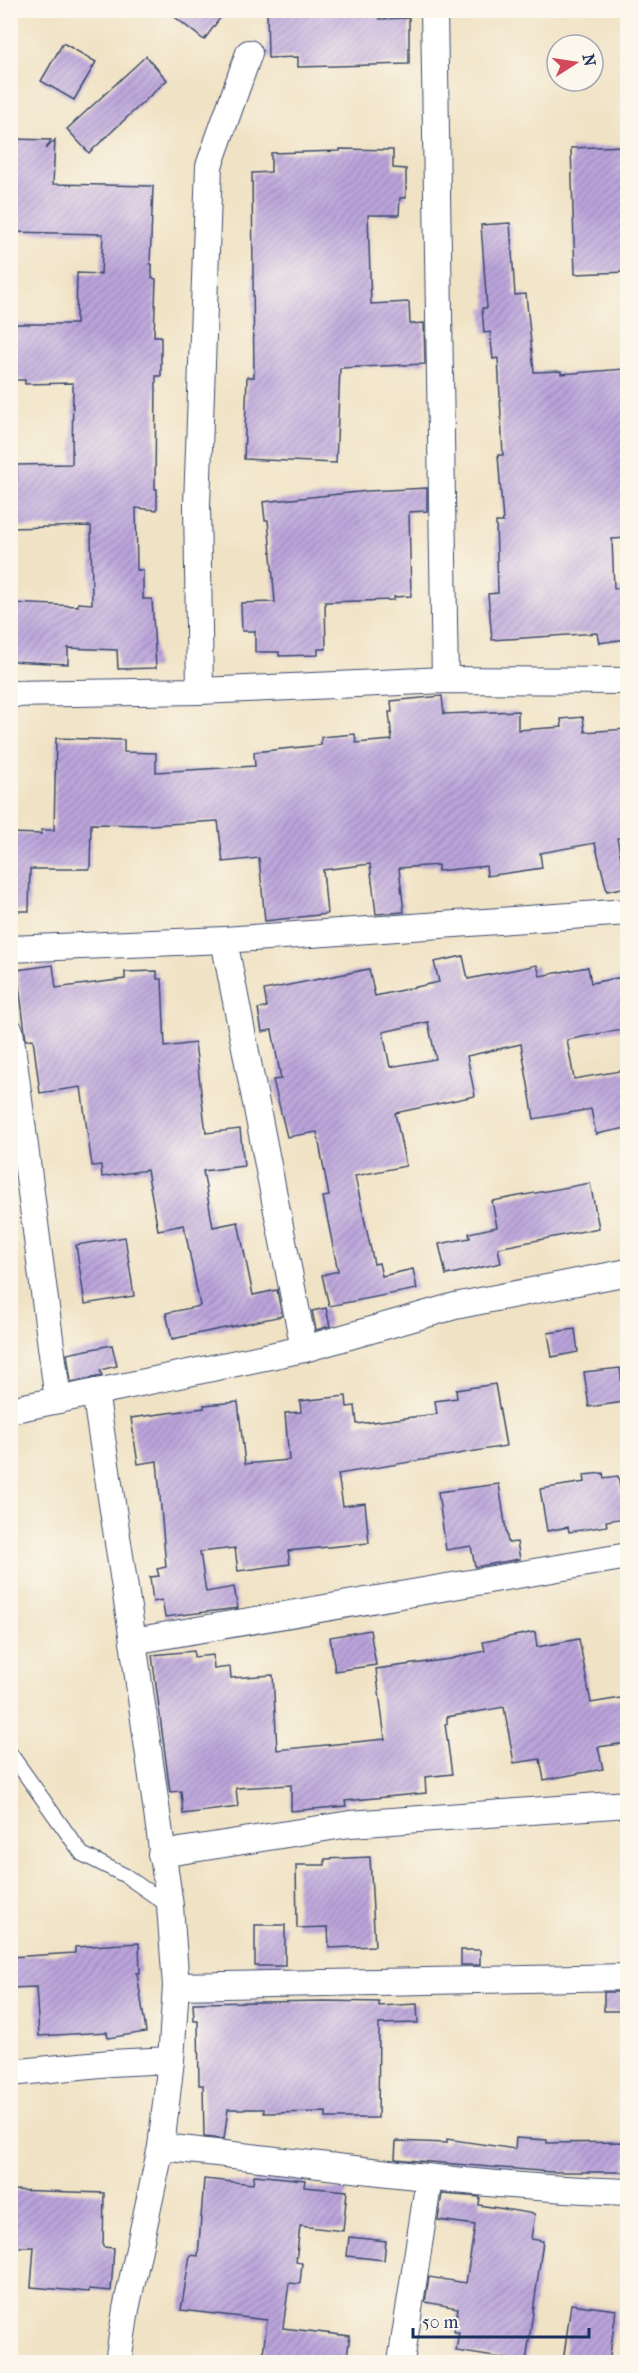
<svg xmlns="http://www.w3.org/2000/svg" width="638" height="2373" font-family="'IM FELL French Canon',serif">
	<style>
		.building { fill: url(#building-hatch); fill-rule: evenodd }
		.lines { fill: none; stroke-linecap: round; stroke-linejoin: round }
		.service-casing { stroke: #3b4a6d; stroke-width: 16 }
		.minor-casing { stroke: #3b4a6d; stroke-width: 28 }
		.service { stroke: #fff; stroke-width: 14 }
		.minor { stroke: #fff; stroke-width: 26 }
	</style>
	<defs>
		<pattern id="building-hatch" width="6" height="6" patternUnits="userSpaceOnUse" patternTransform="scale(1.5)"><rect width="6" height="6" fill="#bba4db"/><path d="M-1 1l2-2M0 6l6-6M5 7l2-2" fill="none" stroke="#9786b5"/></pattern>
	</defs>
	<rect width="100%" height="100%" fill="#fbf7ec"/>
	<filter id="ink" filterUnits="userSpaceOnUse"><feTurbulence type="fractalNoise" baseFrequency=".0167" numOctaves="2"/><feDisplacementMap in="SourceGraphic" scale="12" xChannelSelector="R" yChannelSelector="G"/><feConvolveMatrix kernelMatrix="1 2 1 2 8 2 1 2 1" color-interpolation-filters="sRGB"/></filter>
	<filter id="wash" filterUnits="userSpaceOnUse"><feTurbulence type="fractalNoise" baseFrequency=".008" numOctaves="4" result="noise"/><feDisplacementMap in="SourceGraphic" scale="24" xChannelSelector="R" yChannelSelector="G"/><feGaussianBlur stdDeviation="1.35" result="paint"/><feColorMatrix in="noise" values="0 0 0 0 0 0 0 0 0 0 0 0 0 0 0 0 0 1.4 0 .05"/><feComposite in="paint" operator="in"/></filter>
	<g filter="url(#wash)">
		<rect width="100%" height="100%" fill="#f0e2c4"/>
		<g id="blocks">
			<g class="building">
				<path d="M166 10H226L204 40Z"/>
				<path d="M267 10H379V19L409 18V64L298 67V57L268 58Z"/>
				<path d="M63 43 96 62 74 100 41 81Z"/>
				<path d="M146 56 167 80 89 153 67 129Z"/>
				<path d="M10 139 51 140 46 149 55 140 53 184 153 186 150 264 152 265V278L156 279 154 336H161V376H156L155 489H157V510L136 508 137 570H143V599H152L156 668 118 669 117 650 68 648V664L10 661V603L78 606V603L92 604 91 526 10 528V480H17V465L72 464 73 383 25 384V380H10V324H76L77 273 101 274 103 234 10 232Z"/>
				<path d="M627 146V272L575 274 571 148Z"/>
				<path d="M340 149 393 150V168L406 169V198H400L399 215H368L371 304 409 302 410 324 424 323 425 364 340 368 336 463 244 459 247 377H254L252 173 271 172V153L340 151Z"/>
				<path d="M510 223 515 295 526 294 534 372 561 371V374L624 369 625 379H627V538L612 539 614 589 627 587V639L599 643 597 633 492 640 488 594 498 593 496 522H503L498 455H503L498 358 493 359 490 332 484 333 482 308H487L481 225Z"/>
				<path d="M427 488V511L409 512 411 596 394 597V600L325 602 326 649H318V655L279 656V652H255V631H242L241 603 275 602 268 520H265L263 502 368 491Z"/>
				<path d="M442 696 444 714 518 711V730L562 727 561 719 583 717 585 732 627 729V836L617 838 627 887 607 891 595 843 540 853 542 868 487 876 486 866 438 871V865L399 868 404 912 376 914 370 864 323 870 327 914 265 921 259 858 223 862 218 821 150 825 91 824 90 869H30L29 911H10V833L41 834V830H54L56 738 124 740V752L156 753V772L255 766 254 752 321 745V737L355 734 356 743 392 740 389 712H392L391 701Z"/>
				<path d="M463 956 468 979 537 965 540 976 588 967 591 983 627 976V1028L567 1040 574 1079 625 1070 627 1083V1128L596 1134 591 1109 534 1119 521 1044 467 1056 475 1096 395 1113 406 1166 355 1176 374 1264 379 1263 382 1276 413 1269 417 1289 329 1306 322 1275 338 1271 323 1197 329 1196 317 1132 287 1137 273 1080 281 1079 272 1030 262 1032 258 1009 267 1007 264 990 369 969 375 996 439 982 434 962ZM428 1022 436 1059 390 1067 383 1032Z"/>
				<path d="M53 965 56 988 125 979V972L157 971V979H162L165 1047 195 1043 206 1133 240 1129 244 1166 203 1171 213 1227 238 1222 253 1295 277 1290 282 1316 172 1339 166 1313 200 1306 184 1225 158 1230 147 1170 102 1177 101 1165 92 1166 81 1087 40 1093 33 1039 26 1040 17 970Z"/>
				<path d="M590 1183 599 1228 498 1248 501 1263 446 1275 439 1244 470 1238 469 1233 497 1227 492 1201Z"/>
				<path d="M125 1237 134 1296 85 1304 76 1245Z"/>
				<path d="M326 1308 330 1326 316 1330 312 1311Z"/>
				<path d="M575 1329 578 1352 552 1357 548 1333Z"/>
				<path d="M112 1345 117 1366 100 1370 102 1376 71 1382 67 1354Z"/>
				<path d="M620 1368 624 1402 589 1407 584 1372Z"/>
				<path d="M495 1384 506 1446 338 1474 343 1506 365 1503 369 1543 288 1551 290 1564 238 1571 235 1548 200 1552 206 1592 234 1587 238 1608 165 1617 162 1600 153 1602 150 1577 159 1576 157 1569 166 1567 157 1461 138 1464 131 1418 204 1408V1405L238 1402 245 1464 289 1460 285 1413 301 1412 300 1401 346 1396 347 1407 355 1406 357 1424 437 1414 435 1401 457 1398 456 1390Z"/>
				<path d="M603 1473 604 1478 618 1476 625 1518 606 1521 607 1526 569 1532 568 1527 547 1531 540 1489 585 1482 584 1475Z"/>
				<path d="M499 1484 508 1543 517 1542 520 1559 475 1567 471 1546 446 1550 438 1492Z"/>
				<path d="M370 1630 376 1665 335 1671 330 1637Z"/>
				<path d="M535 1632 537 1647 579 1639 591 1703 627 1697V1743L598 1747 603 1769 544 1780 540 1759 514 1763 504 1707 447 1717V1724H445L452 1774 425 1777 426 1793 345 1801 346 1806 291 1811V1785L236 1788 238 1807 183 1814 181 1791 170 1792 152 1655 194 1651V1657L213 1655 214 1669 230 1667 231 1678 273 1675 277 1750 385 1739 376 1669 450 1659 485 1651 483 1642Z"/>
				<path d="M370 1857 375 1946 329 1948 328 1927 297 1928 296 1865H325V1859Z"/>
				<rect x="255" y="1925" width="30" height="41"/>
				<path d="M139 1943 140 1973H137L146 2032 108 2038 107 2032 39 2036 36 1987 10 1988V1957L75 1953V1947Z"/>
				<rect x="461" y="1950" width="19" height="15"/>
				<rect x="604" y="1992" width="18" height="19"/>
				<path d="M324 2001 379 2002V2006L417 2004 418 2023 379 2024 378 2118H326V2112L264 2113V2109H228L224 2139 204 2137 203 2085H199L198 2021H194L193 2003Z"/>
				<path d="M516 2138 547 2140V2143L627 2142V2172H551L395 2159 396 2141 447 2143V2139L515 2149Z"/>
				<path d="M254 2175 305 2180 304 2187 347 2191 343 2231 300 2226 296 2262 302 2263 300 2284 289 2283 283 2328 350 2336 346 2362H262L267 2320 181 2310 190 2255 198 2256 204 2179 253 2184Z"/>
				<path d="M10 2190 104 2193 103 2247 114 2248 111 2291 89 2289V2292L31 2287 34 2247H10Z"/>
				<path d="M442 2194 480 2197 479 2205 535 2214 531 2239 543 2241 526 2362 456 2351 459 2332H454L458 2308 425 2302 429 2277 466 2283 475 2225 438 2220Z"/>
				<path d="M349 2237 386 2241 384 2260 347 2256Z"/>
				<path d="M571 2304 616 2310 609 2362H563Z"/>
			</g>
		</g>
	</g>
	<g filter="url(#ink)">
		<use href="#blocks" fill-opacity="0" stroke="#3b4a6d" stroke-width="1.5"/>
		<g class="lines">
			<g class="service-casing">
				<path id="service" d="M10 1753 82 1854 126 1876 169 1906"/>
			</g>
			<g class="minor-casing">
				<g id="minor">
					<path d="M434 10 445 680"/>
					<path d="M200 691 197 505 209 166 249 53"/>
					<path d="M10 694 200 691 445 680 628 681"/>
					<path d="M224 940 304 1349"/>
					<path d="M10 949 224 940 628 912"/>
					<path d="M10 1031 58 1400"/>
					<path d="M95 1392 133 1641 170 1906 176 1986 171 2060 161 2147 126 2309 118 2362"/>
					<path d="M10 1410 304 1349 455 1306 628 1272"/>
					<path d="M133 1641 628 1556"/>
					<path d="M161 1854 350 1824 628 1804"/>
					<path d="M176 1986 628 1977"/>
					<path d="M10 2073 110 2063 171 2060"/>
					<path d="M161 2147C317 2163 471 2187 628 2192"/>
					<path d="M401 2362 429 2179"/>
				</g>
			</g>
			<use href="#service" class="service"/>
			<use href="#minor" class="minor"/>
		</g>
	</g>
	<rect width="638" height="2373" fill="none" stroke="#fbf7ec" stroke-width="36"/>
	<g transform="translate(575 63) rotate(78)"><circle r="28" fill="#fbf7ec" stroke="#a1a7b3" stroke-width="1.5"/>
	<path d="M0-4.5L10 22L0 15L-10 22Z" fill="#d1495b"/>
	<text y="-9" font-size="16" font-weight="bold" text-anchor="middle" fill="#1b2f5e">N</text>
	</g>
	<path d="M413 2328v9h176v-9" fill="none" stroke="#1b2f5e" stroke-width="3"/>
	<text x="422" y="2328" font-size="18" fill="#1b2f5e" stroke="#fbf7ec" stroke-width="4.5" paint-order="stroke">50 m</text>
</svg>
